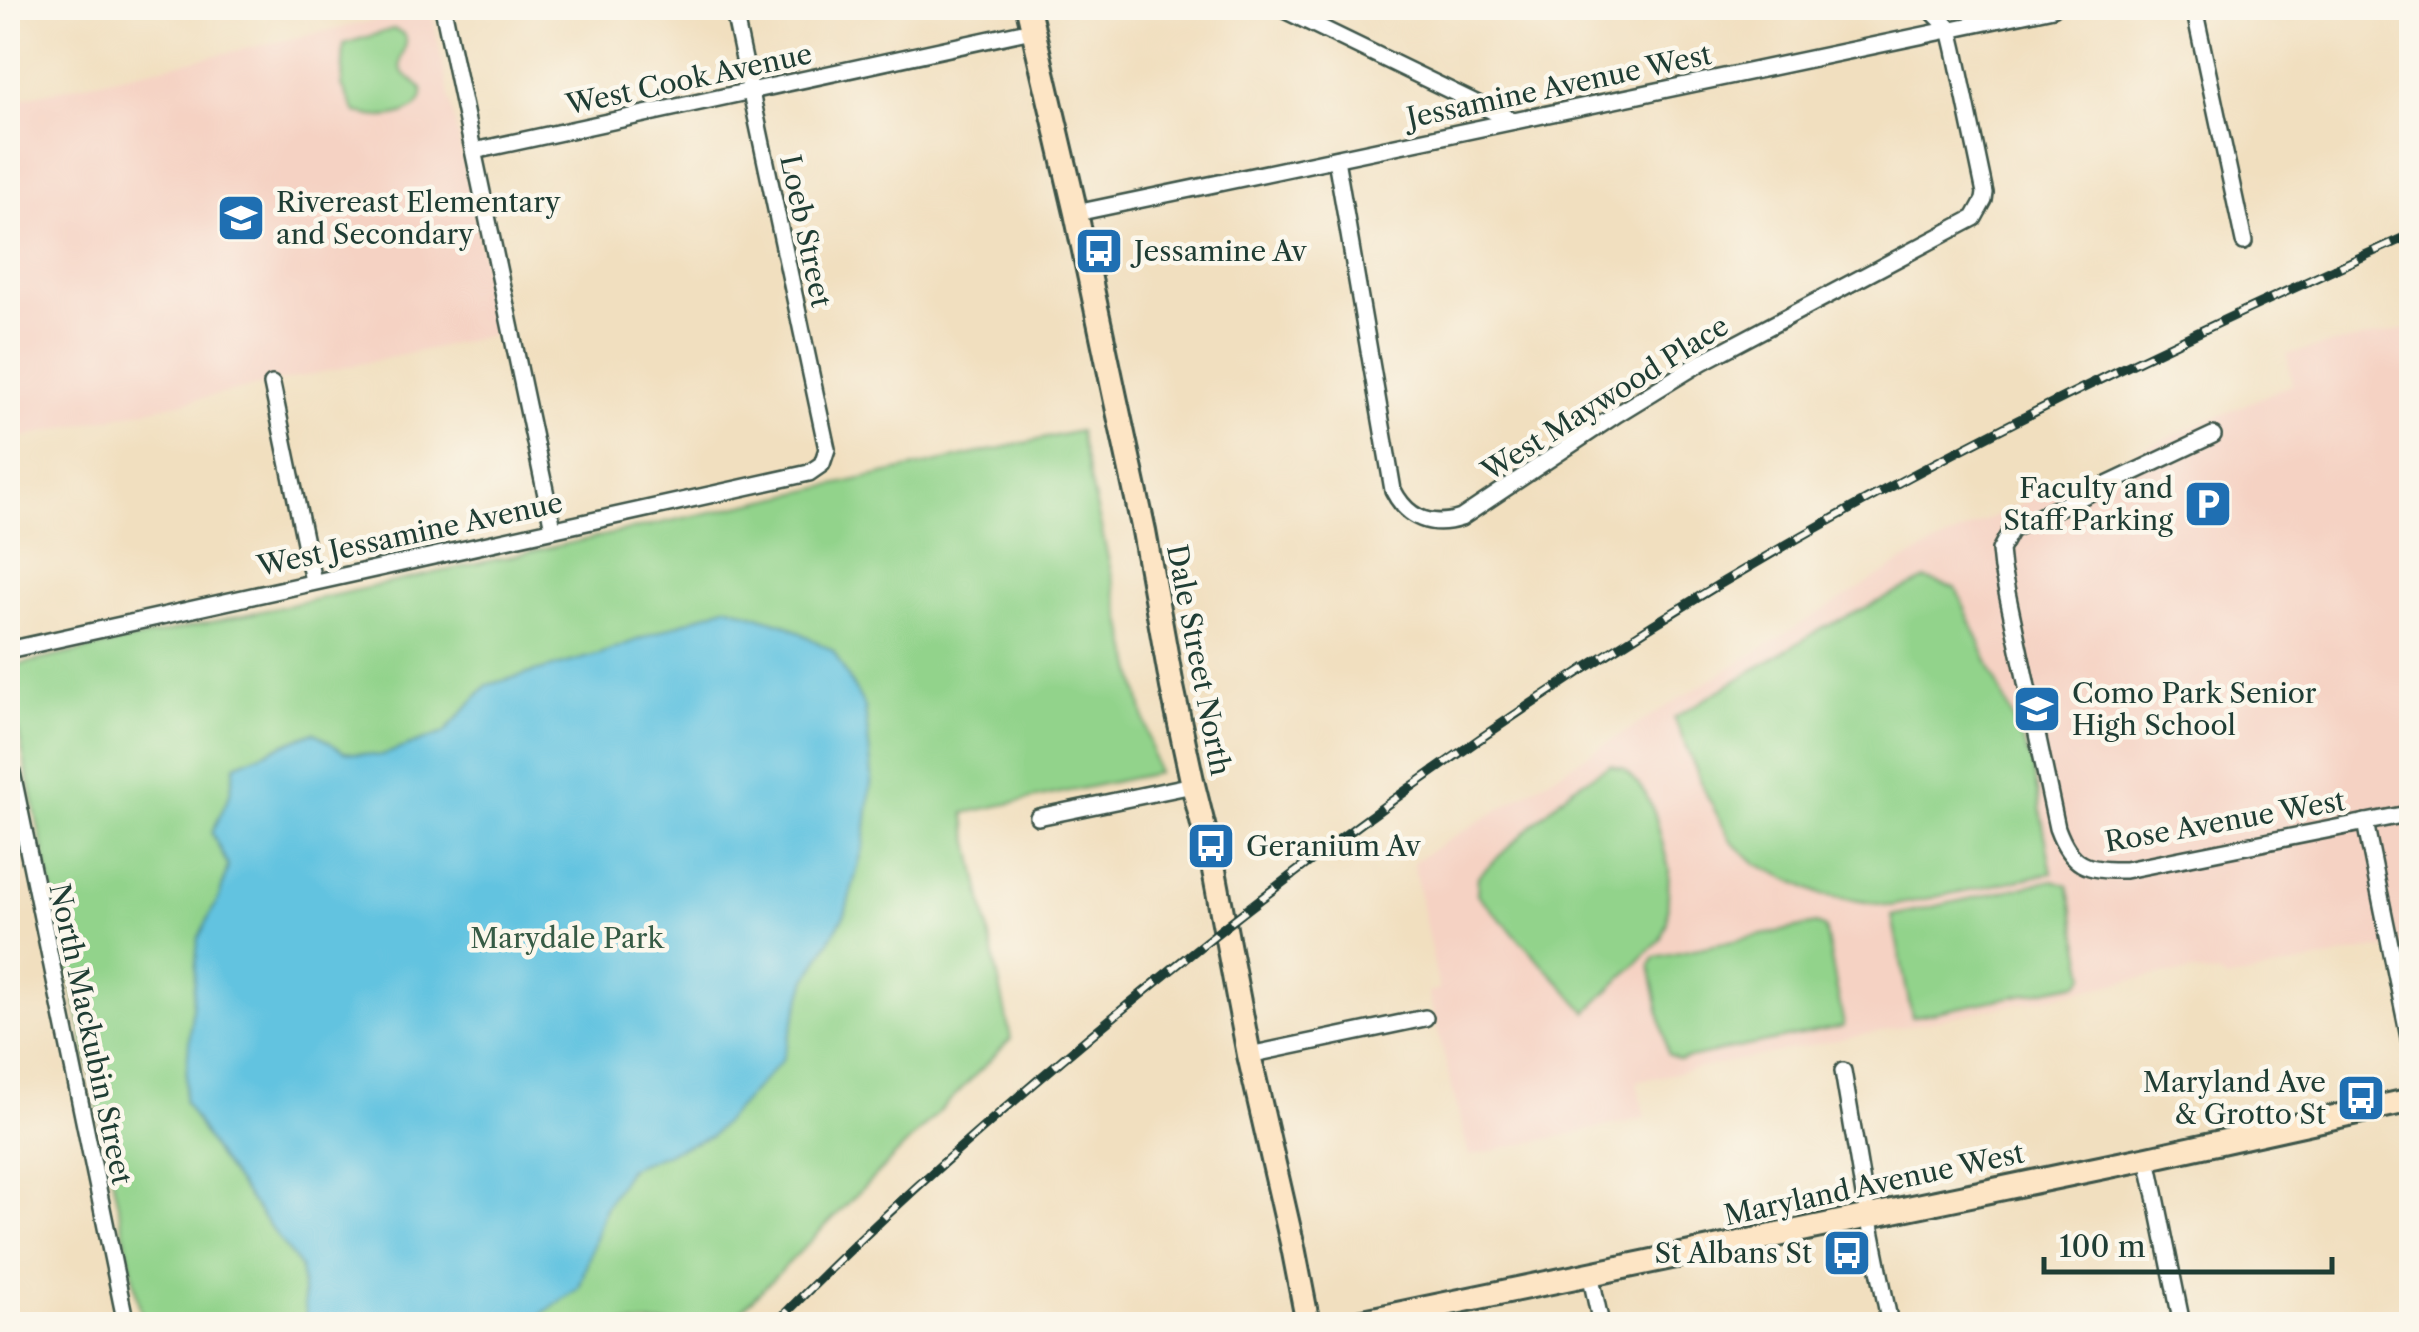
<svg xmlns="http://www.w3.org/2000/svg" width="2419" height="1332" font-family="'Libre Caslon Text',serif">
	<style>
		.built { fill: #f5d2c3 }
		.green { fill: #92d38b; stroke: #588860; stroke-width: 2.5 }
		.water { fill: #62c3e0; stroke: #40808a; stroke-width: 2.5 }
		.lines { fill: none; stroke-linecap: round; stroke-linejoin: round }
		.street-casing { stroke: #3e5549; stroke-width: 20 }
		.secondary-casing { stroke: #3e5549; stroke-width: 28 }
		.street { stroke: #fff; stroke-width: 15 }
		.secondary { stroke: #fde5c5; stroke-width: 22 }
		.rail-casing { stroke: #1f3d34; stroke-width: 10 }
		.rail { stroke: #fbf7ec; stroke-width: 6; stroke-dasharray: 19; stroke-linecap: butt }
		.labels { text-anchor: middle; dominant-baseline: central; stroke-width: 9; stroke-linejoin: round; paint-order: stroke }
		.street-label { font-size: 28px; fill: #1f3d34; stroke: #fbf7ec }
		.poi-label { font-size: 28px; fill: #1f3d34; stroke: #fbf7ec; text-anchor: start }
		.park-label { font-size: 28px; fill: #365b45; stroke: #fbf7ec }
	</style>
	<rect width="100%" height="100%" fill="#fbf7ec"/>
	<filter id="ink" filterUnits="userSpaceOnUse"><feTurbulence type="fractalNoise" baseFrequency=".01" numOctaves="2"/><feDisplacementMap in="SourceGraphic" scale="20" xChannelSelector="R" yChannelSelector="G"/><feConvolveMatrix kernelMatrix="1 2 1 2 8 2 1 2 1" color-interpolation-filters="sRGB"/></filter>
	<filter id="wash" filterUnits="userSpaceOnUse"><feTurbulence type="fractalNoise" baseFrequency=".0048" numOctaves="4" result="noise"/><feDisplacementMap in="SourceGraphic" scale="40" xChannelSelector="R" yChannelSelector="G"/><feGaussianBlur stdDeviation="2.25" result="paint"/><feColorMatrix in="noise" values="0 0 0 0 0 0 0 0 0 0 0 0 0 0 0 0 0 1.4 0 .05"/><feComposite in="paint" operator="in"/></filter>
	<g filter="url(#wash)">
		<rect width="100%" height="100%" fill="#f1dfbf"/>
		<g class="built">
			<path d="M431 8 499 334 8 440V101Z"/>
			<path d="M2411 328V948L2369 950 2225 980 2219 975 2194 972 2158 975 1637 1081 1645 1118 1469 1156 1428 992 1439 990 1413 862 1912 556 2050 489 2292 384 2287 354Z"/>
		</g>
		<g class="green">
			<path d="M393 29C422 37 393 56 403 72 408 78 417 83 422 89 425 110 399 117 381 117 373 117 364 114 356 113L342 86 344 44Z"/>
			<path d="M1079 431 1157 773 964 813 1011 1039 728 1324H143L8 682V667Z"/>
			<path d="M1925 579 1956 588 2032 763 2052 873 1891 906 1822 895 1757 864 1732 842 1707 796 1674 718 1821 629Z"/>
			<path d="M1610 765 1624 769 1645 792 1655 815 1669 869 1667 922 1660 940 1587 1012 1477 894 1478 876 1572 788Z"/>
			<path d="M2053 880 2068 885 2086 975 2079 983 1912 1017 1892 916Z"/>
			<path d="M1816 924 1825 928 1844 1026 1679 1060 1668 1054 1650 965 1655 957Z"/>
		</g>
		<path class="water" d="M727 606 786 625 833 651 865 707 872 776 864 845 845 914 807 979 782 1060 711 1136 629 1168 605 1208 579 1288 527 1324H307L300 1267 218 1157 184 1101 198 939 220 895 228 866 212 833 230 794 235 765 314 732 344 752 380 756 444 733 487 685 600 654Z"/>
	</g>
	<g filter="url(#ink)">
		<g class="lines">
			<g class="street-casing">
				<g id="street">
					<path d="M443 8 553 528"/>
					<path d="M1280 8 1513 121"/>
					<path d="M2194 8 2244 242"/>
					<path d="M474 151 1032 30"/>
					<path d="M1336 159 1393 490C1407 518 1431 528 1461 518L1617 414 1702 362 1974 218 1984 200 1985 193 1955 50 1950 29 1929 8"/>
					<path d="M1076 213 2053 8"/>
					<path d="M272 384 313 581"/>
					<path d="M2213 435 2011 530 2000 550 2002 569 2057 828C2071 866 2086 871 2125 870L2412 813"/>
					<path d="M8 650 809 473 822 464 827 449 733 8"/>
					<path d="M8 753 126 1324"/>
					<path d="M1038 817 1193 785"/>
					<path d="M2365 822 2412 1052"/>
					<path d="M1249 1055 1425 1018"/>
					<path d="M1843 1071 1864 1195 1890 1324"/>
					<path d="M2148 1158 2182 1324"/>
					<path d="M1590 1273 1601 1324"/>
				</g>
			</g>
			<g class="secondary-casing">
				<g id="secondary">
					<path d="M1028 8 1076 213 1115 397 1144 531 1172 687 1193 785 1213 865 1249 1055 1293 1247 1308 1324"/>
					<path d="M1349 1324 2148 1158 2412 1100"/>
				</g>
			</g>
			<use href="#street" class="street"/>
			<use href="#secondary" class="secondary"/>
			<g class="rail-casing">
				<path id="rail" d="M775 1324C886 1210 1006 1105 1129 1004 1349 823 1583 658 1832 519 2020 414 2215 323 2412 234"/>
			</g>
			<use href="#rail" class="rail"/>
		</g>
	</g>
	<defs>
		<g id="school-square" transform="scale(2.5)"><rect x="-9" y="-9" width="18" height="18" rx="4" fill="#1f6fb2" stroke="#fbf7ec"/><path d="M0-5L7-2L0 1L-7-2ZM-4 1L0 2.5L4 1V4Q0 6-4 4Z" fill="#fff"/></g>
		<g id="bus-square" transform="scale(2.5)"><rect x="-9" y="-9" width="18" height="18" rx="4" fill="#1f6fb2" stroke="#fbf7ec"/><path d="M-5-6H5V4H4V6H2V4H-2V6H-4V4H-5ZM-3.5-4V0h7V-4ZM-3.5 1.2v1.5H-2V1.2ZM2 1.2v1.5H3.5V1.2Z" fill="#fff"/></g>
		<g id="parking-square" transform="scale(2.5)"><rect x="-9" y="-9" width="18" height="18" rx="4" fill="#1f6fb2" stroke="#fbf7ec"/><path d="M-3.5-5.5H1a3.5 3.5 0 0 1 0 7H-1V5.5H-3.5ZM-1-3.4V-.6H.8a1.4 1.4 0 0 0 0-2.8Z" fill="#fff"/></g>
	</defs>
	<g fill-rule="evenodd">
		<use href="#school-square" x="241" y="218"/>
		<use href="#bus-square" x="1099" y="251"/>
		<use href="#parking-square" x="2208" y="504"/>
		<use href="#school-square" x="2037" y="709"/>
		<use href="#bus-square" x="1211" y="846"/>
		<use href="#bus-square" x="2361" y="1098"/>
		<use href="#bus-square" x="1847" y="1253"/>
	</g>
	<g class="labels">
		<g class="street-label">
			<text transform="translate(689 79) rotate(-12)">West Cook Avenue</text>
			<text transform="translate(1559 86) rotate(-12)">Jessamine Avenue West</text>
			<text transform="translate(806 231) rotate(78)">Loeb Street</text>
			<text transform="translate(1605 398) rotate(-32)">West Maywood Place</text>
			<text transform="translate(410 534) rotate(-12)">West Jessamine Avenue</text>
			<text transform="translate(1199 660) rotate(79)">Dale Street North</text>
			<text transform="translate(2225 821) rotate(-10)">Rose Avenue West</text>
			<text transform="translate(91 1034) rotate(78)">North Mackubin Street</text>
			<text transform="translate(1874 1184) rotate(-12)">Maryland Avenue West</text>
		</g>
		<g class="poi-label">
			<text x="276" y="202">Rivereast Elementary<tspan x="276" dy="32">and Secondary</tspan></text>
			<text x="1134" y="251">Jessamine Av</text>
			<text x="2173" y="488" text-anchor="end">Faculty and<tspan x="2173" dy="32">Staff Parking</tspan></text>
			<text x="2072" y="693">Como Park Senior<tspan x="2072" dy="32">High School</tspan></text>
			<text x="1246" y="846">Geranium Av</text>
			<text x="2326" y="1082" text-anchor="end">Maryland Ave<tspan x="2326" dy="32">&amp; Grotto St</tspan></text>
			<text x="1812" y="1253" text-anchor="end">St Albans St</text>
		</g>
		<g class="park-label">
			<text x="567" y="938">Marydale Park</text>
		</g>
	</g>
	<rect width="2419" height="1332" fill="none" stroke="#fbf7ec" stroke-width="40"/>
	<path d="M2044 1257v15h288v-15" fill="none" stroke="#1f3d34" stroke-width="5"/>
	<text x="2059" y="1257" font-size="30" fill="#1f3d34" stroke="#fbf7ec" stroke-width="8" paint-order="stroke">100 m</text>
</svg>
